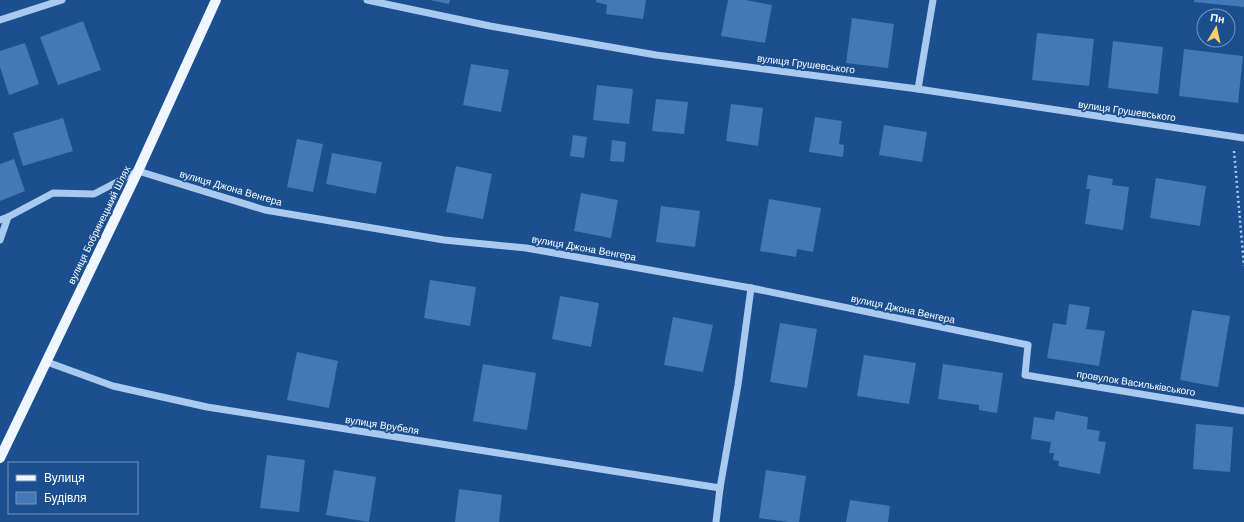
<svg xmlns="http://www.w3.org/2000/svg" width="1244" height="522" font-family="Arial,sans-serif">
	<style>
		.building { fill: #4478b7 }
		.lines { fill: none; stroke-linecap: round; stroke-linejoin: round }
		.path { stroke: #a9c9ee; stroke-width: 2.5; stroke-dasharray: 2 3; stroke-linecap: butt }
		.minor { stroke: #a9c9ee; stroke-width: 7 }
		.major { stroke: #f0f6ff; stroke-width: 10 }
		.labels { text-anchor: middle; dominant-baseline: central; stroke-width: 3.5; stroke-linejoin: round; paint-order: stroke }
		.street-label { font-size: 10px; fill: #fff; stroke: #1b4f8f }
	</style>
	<rect width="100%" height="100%" fill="#1b4f8f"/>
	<g class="building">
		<path d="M430 0H450L449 4Z"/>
		<path d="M596 0H646L643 19 606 14 607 5 596 2Z"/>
		<path d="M728 0H746L772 5 765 43 721 36Z"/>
		<path d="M1194 0H1244V7L1194 2Z"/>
		<path d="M852 18 894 24 888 68 846 63Z"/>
		<path d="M83 21 101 70 58 85 40 37Z"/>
		<path d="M1037 33 1094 39 1089 86 1032 80Z"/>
		<path d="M1113 41 1163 47 1158 94 1108 88Z"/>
		<path d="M25 43 39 84 9 95 0 67V51Z"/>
		<path d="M1184 49 1243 56 1238 103 1179 96Z"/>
		<path d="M471 64 509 70 501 112 463 105Z"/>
		<path d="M597 85 633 89 629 124 593 120Z"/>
		<path d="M656 99 688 102 684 134 652 131Z"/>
		<path d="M731 104 763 108 758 146 726 141Z"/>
		<path d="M815 117 842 121 839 144 844 145 843 157 809 152Z"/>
		<path d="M63 118 73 151 23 166 13 133Z"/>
		<path d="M884 125 927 132 922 162 879 155Z"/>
		<path d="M573 135 587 137 584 158 570 156Z"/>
		<path d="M297 139 323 144 313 192 287 187Z"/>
		<path d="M612 140 626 142 624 162 610 161Z"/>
		<path d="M332 153 382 162 376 194 326 184Z"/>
		<path d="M14 159 25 191 0 201V164Z"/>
		<path d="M456 166 492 174 483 219 446 212Z"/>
		<path d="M1088 175 1113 179 1112 185 1129 187 1123 230 1085 224 1090 189H1086Z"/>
		<path d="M1156 178 1206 186 1200 226 1150 218Z"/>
		<path d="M581 193 618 200 611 238 574 231Z"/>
		<path d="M769 199 821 208 813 252 797 249 796 257 760 251Z"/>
		<path d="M661 206 700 211 695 247 656 242Z"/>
		<path d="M430 280 476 287 470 326 424 318Z"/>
		<path d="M560 296 599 303 591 347 552 339Z"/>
		<path d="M1069 304 1090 307 1086 329 1105 331 1099 366 1047 358 1053 323 1066 325Z"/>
		<path d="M1192 310 1230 316 1218 387 1180 380Z"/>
		<path d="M673 317 713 325 703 372 664 365Z"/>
		<path d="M780 323 817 329 807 388 770 382Z"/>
		<path d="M297 352 338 361 329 408 287 400Z"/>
		<path d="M864 355 916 363 909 404 857 396Z"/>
		<path d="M483 364 536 373 527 430 473 421Z"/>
		<path d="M943 364 1003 373 997 413 979 410V405L938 399Z"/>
		<path d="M1056 411 1088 417 1087 429 1100 431 1098 441 1106 442 1100 474 1058 466 1059 461 1053 460 1054 453H1049L1051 442 1031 439 1034 417 1054 420Z"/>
		<path d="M1196 424 1233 427 1230 472 1193 469Z"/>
		<path d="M267 455 305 460 299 512 260 508Z"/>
		<path d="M334 470 376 477 369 522 326 515Z"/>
		<path d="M766 470 806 476 799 522H789L759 518Z"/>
		<path d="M459 489 502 495 499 522H455Z"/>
		<path d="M850 500 890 506 888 522H846Z"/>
	</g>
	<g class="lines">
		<path class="path" d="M1234 151 1244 266"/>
		<g class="minor">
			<path d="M367 0 490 26 656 55 918 89 1244 138"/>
			<path d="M0 20 62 0"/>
			<path d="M918 89 933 0"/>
			<path d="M0 220 8 217 53 193 94 194 138 171 265 210 444 240 526 248 751 288 1028 345 1025 375 1244 411"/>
			<path d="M0 240 8 217"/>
			<path d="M47 362 113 386 207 407 720 488"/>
			<path d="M716 522 720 488 738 385 751 288"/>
		</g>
		<path class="major" d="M0 458 138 171 216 0"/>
	</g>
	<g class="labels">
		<g class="street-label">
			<text transform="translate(806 64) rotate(7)">вулиця Грушевського</text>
			<text transform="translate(1127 111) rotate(8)">вулиця Грушевського</text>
			<text transform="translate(231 188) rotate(16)">вулиця Джона Венгера</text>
			<text transform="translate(99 225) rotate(-64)">вулиця Бобринецький Шлях</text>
			<text transform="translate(584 248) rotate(10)">вулиця Джона Венгера</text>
			<text transform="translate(903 309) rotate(12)">вулиця Джона Венгера</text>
			<text transform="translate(1136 383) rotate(9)">провулок Васильківського</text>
			<text transform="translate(382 425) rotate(9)">вулиця Врубеля</text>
		</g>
	</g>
	<rect x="8" y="462" width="130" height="52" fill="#1b4f8f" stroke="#7695bc"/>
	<rect x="16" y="475" width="20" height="6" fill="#f0f6ff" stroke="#7695bc"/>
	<text x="44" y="482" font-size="12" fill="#ffffff">Вулиця</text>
	<rect x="16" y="492" width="20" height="12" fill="#4478b7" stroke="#7695bc"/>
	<text x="44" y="502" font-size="12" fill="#ffffff">Будівля</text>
	<g transform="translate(1216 28) rotate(9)"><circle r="19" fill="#1b4f8f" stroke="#7695bc"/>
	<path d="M0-3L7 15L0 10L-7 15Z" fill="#ffd166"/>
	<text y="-6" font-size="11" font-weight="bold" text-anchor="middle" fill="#ffffff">Пн</text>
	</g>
</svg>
